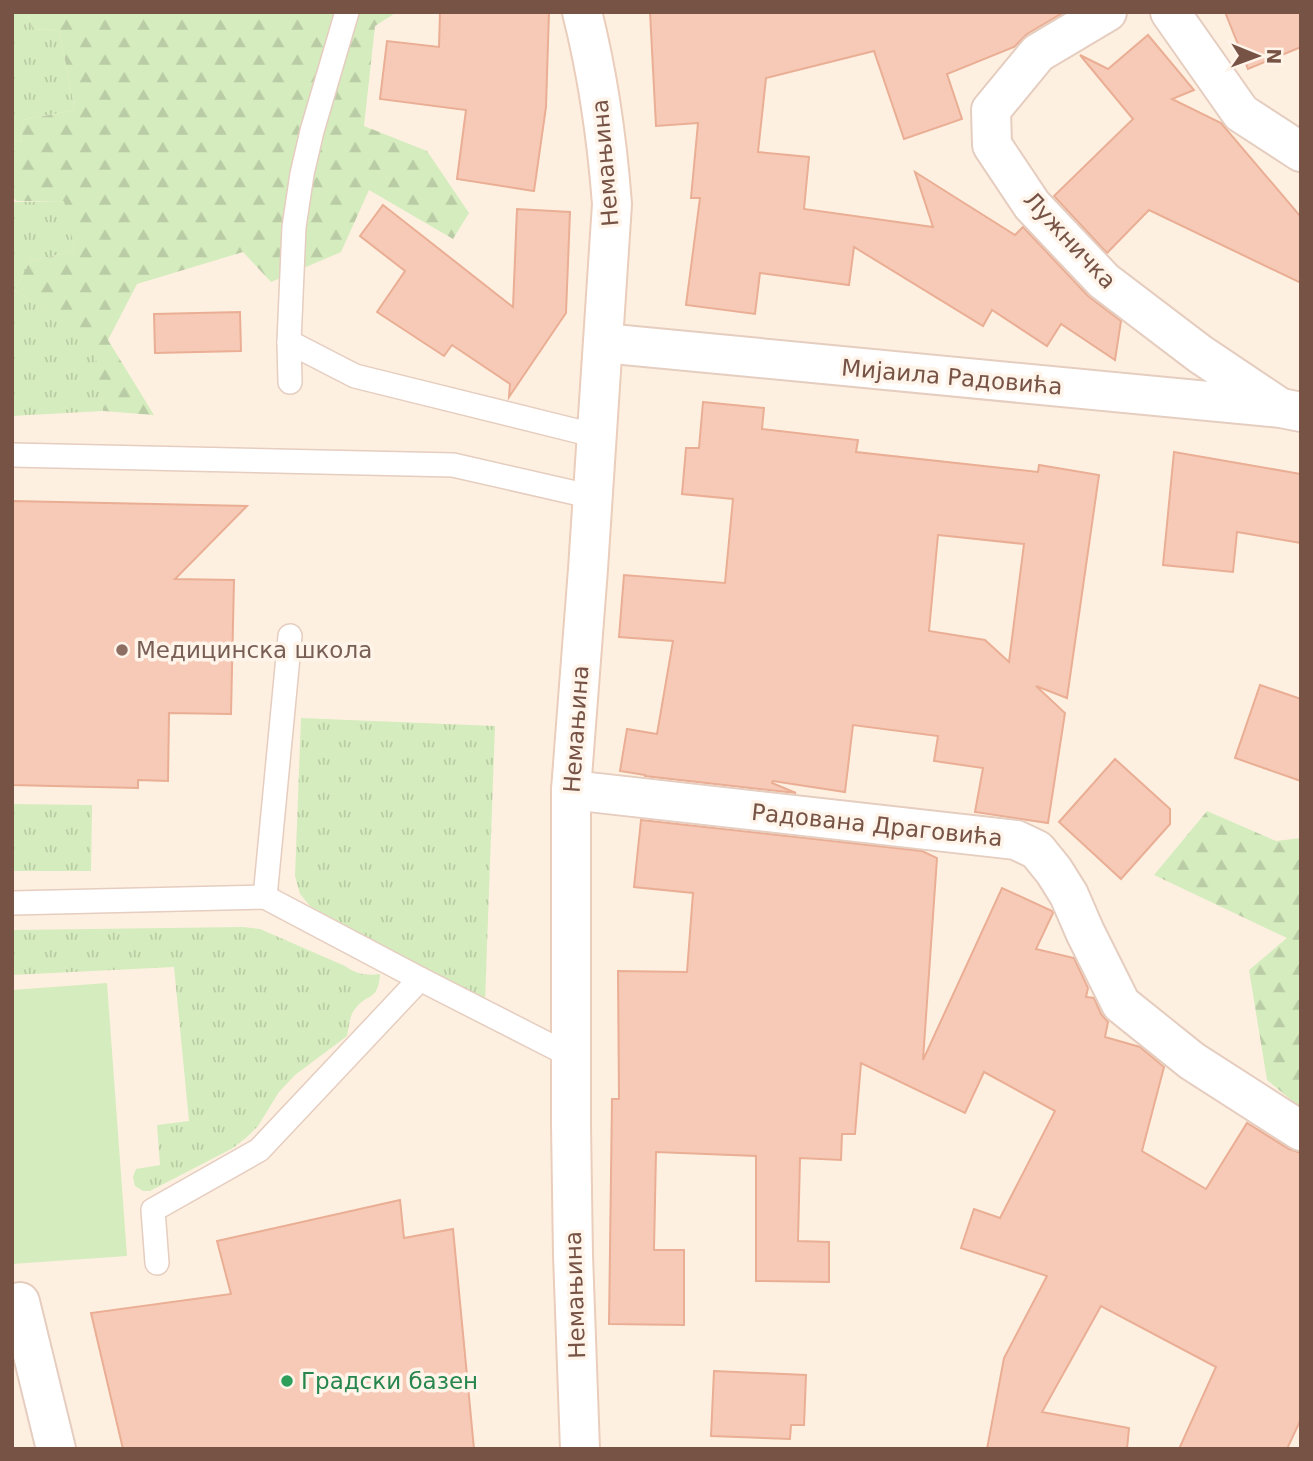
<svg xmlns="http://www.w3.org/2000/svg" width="1313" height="1461" font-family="'DejaVu Sans',sans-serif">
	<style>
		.grass { fill: url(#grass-tufts) }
		.forest { fill: url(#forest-firs) }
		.pitch { fill: #d5ecbe }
		.building { fill: #f6cab6; stroke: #eaae95; stroke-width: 2; fill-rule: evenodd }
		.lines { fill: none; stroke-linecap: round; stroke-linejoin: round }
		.lane-casing { stroke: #e5cdbf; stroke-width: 26 }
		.street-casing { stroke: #e5cdbf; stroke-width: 42 }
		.secondary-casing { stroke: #eacdbb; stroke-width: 42 }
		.lane { stroke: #fff; stroke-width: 23 }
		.street { stroke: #fff; stroke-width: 38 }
		.secondary { stroke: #fff; stroke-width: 38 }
		.education-dot { fill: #8d6e63; stroke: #fff4e9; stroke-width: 2.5 }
		.leisure-dot { fill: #2e9e5b; stroke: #fff4e9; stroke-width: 2.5 }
		.labels { text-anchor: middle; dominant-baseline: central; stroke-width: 7; stroke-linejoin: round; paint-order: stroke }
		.street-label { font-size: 23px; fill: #775346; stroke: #fff4e9 }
		.education-label { font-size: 23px; fill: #785e54; stroke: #fff4e9; text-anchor: start }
		.leisure-label { font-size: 23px; fill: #27864d; stroke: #fff4e9; text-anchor: start }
	</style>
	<defs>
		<pattern id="grass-tufts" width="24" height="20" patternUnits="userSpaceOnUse" patternTransform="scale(1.75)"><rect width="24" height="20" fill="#d5ecbe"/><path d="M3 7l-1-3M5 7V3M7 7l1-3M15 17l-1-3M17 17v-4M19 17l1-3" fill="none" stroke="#bacca5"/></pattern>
		<pattern id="forest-firs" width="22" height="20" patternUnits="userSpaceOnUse" patternTransform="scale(1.75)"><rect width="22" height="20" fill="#d5ecbe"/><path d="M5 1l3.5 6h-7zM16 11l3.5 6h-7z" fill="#bacca5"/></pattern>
	</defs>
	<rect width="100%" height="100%" fill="#fef0e1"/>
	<g class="grass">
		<path d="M12 12H27L32 29 59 30 75 110 23 120 21 142 12 139Z"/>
		<path d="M65 201 75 251 30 261 15 290 95 344 103 411 12 416V202Z"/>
		<path d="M301 718 495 726 485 1002 310 906 300 894 295 876Z"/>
		<path d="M12 804 92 805 91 871H12Z"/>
		<path d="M243 927 260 929 345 966C357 974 365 976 380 974 378 1002 368 992 355 1009 349 1016 349 1028 347 1036L295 1075 279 1092 258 1126 247 1137 233 1148 150 1191H143L135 1186 133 1177 136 1169 160 1165 157 1125 189 1121 174 967 12 975V930Z"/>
	</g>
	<g class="forest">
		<path d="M27 12H397L375 26 364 126 427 151 469 213 453 239 369 190 341 252 271 282 243 252 137 284 108 340 154 415 103 411 94 344 15 290 30 261 75 251 64 201H16L12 195V139L21 142 23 120 75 110 59 30 32 29Z"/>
		<path d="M1207 811 1276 841 1301 838V1108L1267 1080 1249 970 1287 938 1154 875Z"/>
	</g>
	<path class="pitch" d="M107 983 127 1256 12 1264V990Z"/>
	<g class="building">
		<path d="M440 12H549L546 107 534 191 457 179 466 110 380 99 387 41 439 47Z"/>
		<path d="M650 12H1064L1027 34 1014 47 947 74 962 119 904 139 874 51 766 78 758 152 809 157 804 209 933 227 915 172 1015 235 1023 227 1088 296 1121 321 1115 360 1061 324 1047 346 992 310 983 326 854 247 849 285 760 273 755 314 686 305 700 198H691L698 123 656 126Z"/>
		<path d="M1225 12H1301V47L1248 69Z"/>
		<path d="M1148 35 1194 90 1172 99 1221 123 1301 217V283L1149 210 1107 253 1054 196 1133 119 1080 55 1108 69Z"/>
		<path d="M383 205 513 307 517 209 570 212 566 313 509 397 510 384 452 345 444 356 377 312 405 271 360 236Z"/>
		<path d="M240 312 241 351 155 353 154 314Z"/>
		<path d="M703 402 764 408 762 429 858 440 856 452 1038 472 1039 465 1099 475 1067 698 1036 686 1065 713 1048 823 975 812 983 768 934 761 938 736 853 725 845 792 773 781 772 783 796 793 645 776V775L620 771 627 729 657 734 673 641 619 637 624 575 725 583 733 499 682 494 686 448H699ZM938 535 1024 544 1009 662 985 640 929 631Z"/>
		<path d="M1174 452 1301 474V543L1237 532 1233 572 1163 565Z"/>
		<path d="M12 501 247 506 175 579 234 580 231 714 169 713 168 781 138 780V788L12 785Z"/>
		<path d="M1260 685 1301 699V781L1235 758Z"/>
		<path d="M1115 759 1170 809V824L1121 879 1059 822Z"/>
		<path d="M641 820 922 851 937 858 923 1060 1002 888 1052 911 1053 913 1036 949 1074 958 1088 988 1086 997 1094 998 1101 1014 1108 1022 1105 1037 1140 1047 1164 1067 1142 1151 1206 1189 1247 1123 1289 1149 1301 1153V1419L1287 1449H1179L1216 1367 1101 1306 1042 1412 1129 1428 1127 1449H987L1004 1358 1047 1276 961 1248 974 1209 1000 1218 1055 1111 984 1072 965 1113 861 1063 855 1134H842L841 1160 800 1158 798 1241 829 1242V1282L756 1281V1156L656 1152 654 1250H684V1325L609 1324 612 1099H619L618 971 687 972 693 893 634 887Z"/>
		<path d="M400 1200 404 1238 453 1229 474 1449H123L91 1313 231 1294 217 1241Z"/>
		<path d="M714 1371 806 1375 804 1425H791L790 1439 711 1436Z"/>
	</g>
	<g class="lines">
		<g class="lane-casing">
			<g id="lane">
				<path d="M289 342 355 376 597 436"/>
				<path d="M290 382 289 342 294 227 302 174 312 131 347 12"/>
				<path d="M12 455 453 465 593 497"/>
				<path d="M265 897 290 636"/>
				<path d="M12 903 265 897 420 979 571 1056"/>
				<path d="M157 1263 153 1210 259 1150 420 979"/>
			</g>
		</g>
		<g class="street-casing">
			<g id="street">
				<path d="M1107 12 1038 53 991 110 992 145 1032 205 1104 281 1200 354 1276 405"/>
				<path d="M1170 12 1241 113 1301 152"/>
				<path d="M603 343 1281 408 1301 412"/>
				<path d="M571 790 1016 840 1037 850 1054 871 1069 895 1085 932 1121 1004 1192 1061 1301 1131"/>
				<path d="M20 1302 56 1449"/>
			</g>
		</g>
		<g class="secondary-casing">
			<path id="secondary" d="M580 1449 573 1255 571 1125V790L588 569 612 204C607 139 598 75 582 12"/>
		</g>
		<use href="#lane" class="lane"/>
		<use href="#street" class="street"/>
		<use href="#secondary" class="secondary"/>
	</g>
	<circle class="education-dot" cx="122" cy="650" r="7"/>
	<circle class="leisure-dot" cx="287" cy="1381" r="7"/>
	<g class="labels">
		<g class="street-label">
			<text transform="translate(605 163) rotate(-95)">Немањина</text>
			<text transform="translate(1070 240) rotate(47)">Лужничка</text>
			<text transform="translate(952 377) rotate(5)">Мијаила Радовића</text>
			<text transform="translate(576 729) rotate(-86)">Немањина</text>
			<text transform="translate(877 825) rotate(6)">Радована Драговића</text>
			<text transform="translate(575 1295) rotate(-92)">Немањина</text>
		</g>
		<g class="education-label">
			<text x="136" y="650">Медицинска школа</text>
		</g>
		<g class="leisure-label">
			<text x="301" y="1381">Градски базен</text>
		</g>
	</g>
	<rect width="1313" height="1461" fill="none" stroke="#775346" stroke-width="28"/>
	<g transform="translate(1257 56) rotate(91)" stroke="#fff4e9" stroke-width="5" paint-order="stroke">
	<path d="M0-5L12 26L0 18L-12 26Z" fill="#775346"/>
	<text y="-10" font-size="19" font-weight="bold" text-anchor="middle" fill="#775346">N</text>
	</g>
</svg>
